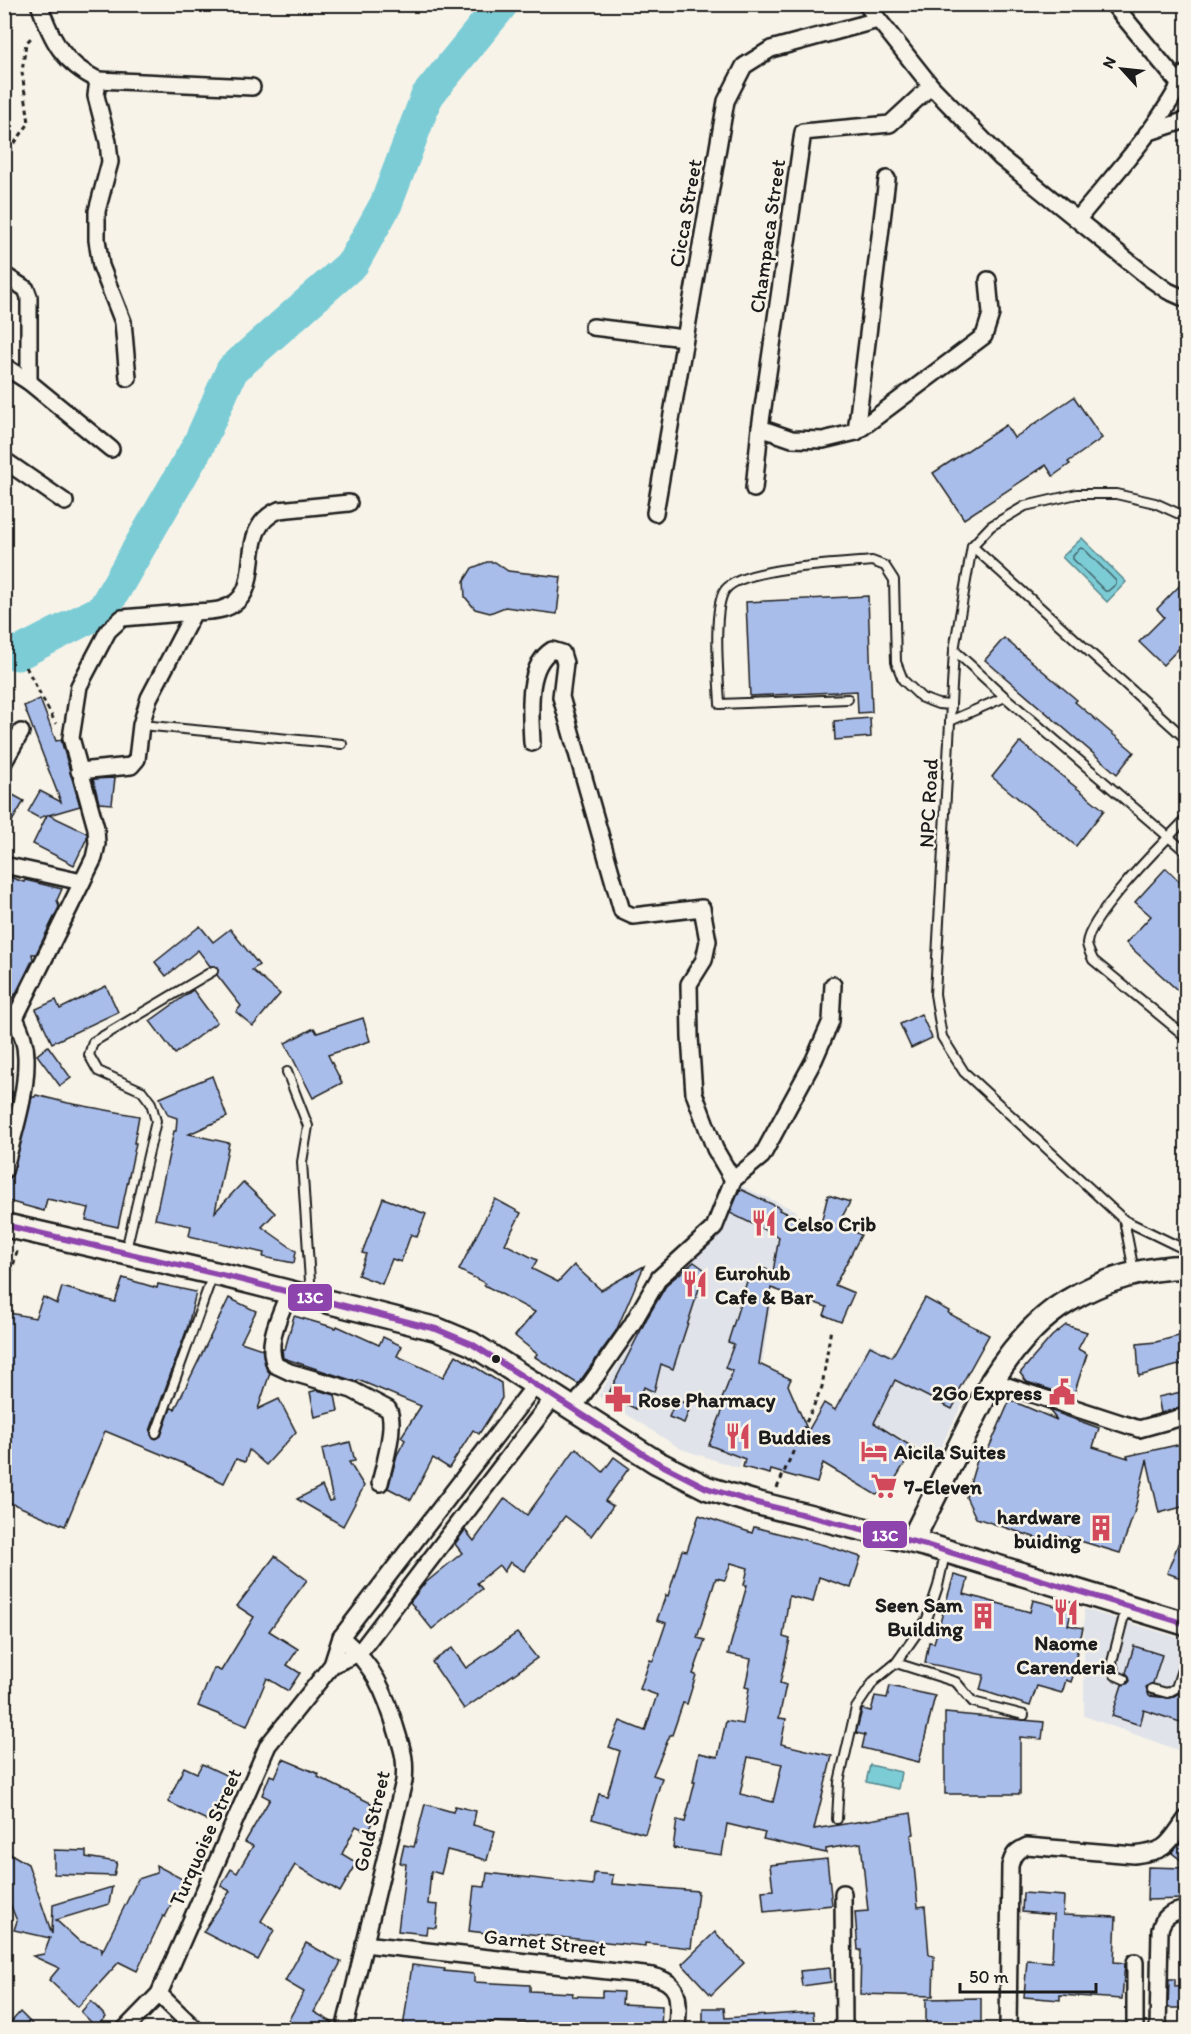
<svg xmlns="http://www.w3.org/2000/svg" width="1191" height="2034" font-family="Itim,sans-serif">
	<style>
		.built { fill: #e0e3e9 }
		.water { fill: #7cccd6; stroke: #56868c; stroke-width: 1.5 }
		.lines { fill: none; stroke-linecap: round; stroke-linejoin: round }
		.shore { stroke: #426266; stroke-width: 1.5 }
		.river { stroke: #7cccd6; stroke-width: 33 }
		.building { fill: #a9bdeb; stroke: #1c1c1c; stroke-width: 1.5; fill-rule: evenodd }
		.service-casing { stroke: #1c1c1c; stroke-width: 12 }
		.minor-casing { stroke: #1c1c1c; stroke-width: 20 }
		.secondary-casing { stroke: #1c1c1c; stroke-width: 27 }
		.path { stroke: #1c1c1c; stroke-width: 3; stroke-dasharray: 4.5 4.5; stroke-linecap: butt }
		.service { stroke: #f7f3e8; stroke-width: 8 }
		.minor { stroke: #f7f3e8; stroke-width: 15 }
		.secondary { stroke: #f7f3e8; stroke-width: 22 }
		.bus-1-casing { stroke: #f7f3e8; stroke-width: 10 }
		.bus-1 { stroke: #8e44ad; stroke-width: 6 }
		.bus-dot { fill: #1c1c1c; stroke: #f7f3e8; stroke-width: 2 }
		.labels { text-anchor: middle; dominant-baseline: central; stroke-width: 5; stroke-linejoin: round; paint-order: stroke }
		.street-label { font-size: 21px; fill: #1c1c1c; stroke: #f7f3e8 }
		.poi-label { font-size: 21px; font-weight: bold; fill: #1c1c1c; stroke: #f7f3e8; text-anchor: start }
		.line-badge { stroke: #f7f3e8; stroke-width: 2 }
		.badge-label { font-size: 16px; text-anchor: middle; font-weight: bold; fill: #fff }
	</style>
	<rect width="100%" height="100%" fill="#f7f3e8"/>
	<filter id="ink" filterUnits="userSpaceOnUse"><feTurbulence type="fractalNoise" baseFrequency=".0167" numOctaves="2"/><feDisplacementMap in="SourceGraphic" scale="12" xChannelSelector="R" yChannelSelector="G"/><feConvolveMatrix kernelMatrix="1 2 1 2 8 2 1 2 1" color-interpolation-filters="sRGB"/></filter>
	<g filter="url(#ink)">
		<g class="built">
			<path d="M734 1183 797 1211 776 1270 758 1392 739 1468 681 1449 598 1396 637 1335 665 1274 696 1249Z"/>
			<path d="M870 1343 968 1393 936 1457 837 1403Z"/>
			<path d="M1084 1609 1186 1640V1753L1084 1716Z"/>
		</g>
		<g class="water">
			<path d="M1082 538 1126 582 1107 602 1062 557Z"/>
			<path d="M870 1765 901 1772 898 1789 866 1782Z"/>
		</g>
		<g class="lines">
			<path class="shore" d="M1080 548 1084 549 1116 581V584L1108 591H1105L1073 559V556Z"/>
			<path class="river" d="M4 649 17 654 103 610 198 446 232 370 353 263 386 204 427 96 502 4"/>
		</g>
		<g class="building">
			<path d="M1074 397 1102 438 1068 462 1070 464 1053 476 1046 465 964 519 933 473 1006 425 1014 438Z"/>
			<path d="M487 562H495L508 571 561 577 557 614 505 607 490 613 475 609 465 597 464 581 472 568Z"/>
			<path d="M1186 579V627L1179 634 1186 641 1163 665 1139 642 1164 617 1157 609Z"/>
			<path d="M868 596 872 712 858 713 857 691 750 696 746 602Z"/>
			<path d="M1004 638 1077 700 1075 702 1134 752 1117 774 985 660Z"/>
			<path d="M40 699 56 741 61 740 80 806 49 815 87 833V838L74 865 33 844 47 815 39 818 28 812 40 791 61 802 24 706Z"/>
			<path d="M870 718 871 737 835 740 834 721Z"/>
			<path d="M1020 742 1104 810 1076 846 992 777Z"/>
			<path d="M115 778 112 804 99 803 93 779Z"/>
			<path d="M4 790 24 801 4 835Z"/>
			<path d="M1166 868 1186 888V998L1126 943 1151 916 1135 902Z"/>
			<path d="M4 875 24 882 25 880 62 889 57 900 59 907 36 954H32L33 959 16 993 4 1012Z"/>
			<path d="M200 926 213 942 230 929 259 965 252 970 280 994 253 1026 236 1012 241 1006 217 975 218 967 210 966 198 950 166 976 155 962Z"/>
			<path d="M106 986 118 1012 52 1043 36 1009 56 1000 60 1009Z"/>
			<path d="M193 990 217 1022 175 1054 150 1021Z"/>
			<path d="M921 1014 932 1038 911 1048 900 1024Z"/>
			<path d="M363 1018 370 1041 328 1055 342 1083 313 1098 285 1043 314 1028 317 1033Z"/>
			<path d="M48 1046 71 1078 60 1086 37 1055Z"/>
			<path d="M212 1076 227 1117 189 1134 229 1143 215 1212 243 1182 275 1213 262 1227 296 1251 294 1263 263 1257 264 1253 189 1236 191 1226 155 1219 174 1131H176L177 1118 168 1115 160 1098Z"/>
			<path d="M4 1090 13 1092 4 1131Z"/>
			<path d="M36 1095 68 1103 139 1116 134 1143H136L118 1227 86 1220 89 1208 47 1199 44 1211 4 1200V1180L10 1178 13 1173 32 1097H35Z"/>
			<path d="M740 1189 780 1208 779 1210 797 1217 821 1223 828 1195 850 1202 839 1223 861 1235 835 1285 854 1293 841 1322 824 1315 827 1307 771 1288 759 1364 791 1379 788 1385 808 1431 824 1403 835 1410 870 1346 892 1357 925 1298 949 1311 948 1313 989 1335 958 1391 961 1392 952 1409 895 1380 874 1423 914 1448 888 1491 876 1495 823 1463 817 1483 771 1470 770 1474 743 1467 745 1459 709 1445 726 1401 722 1399 733 1371 725 1368 734 1344 728 1342 748 1278 754 1281 760 1267 773 1272 779 1237 730 1213Z"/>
			<path d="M383 1198 426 1214 417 1237 411 1234 401 1262 392 1259 382 1284 358 1275 366 1254 362 1253Z"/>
			<path d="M495 1199 521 1213 505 1244 537 1260 532 1269 558 1282 574 1265 601 1290 644 1266 616 1331 578 1384 535 1357 537 1354 515 1336 535 1312 484 1285 485 1283 459 1270Z"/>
			<path d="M694 1262 705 1270 673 1369 661 1364 654 1392 644 1387 636 1409 608 1395 647 1318 667 1284Z"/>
			<path d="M123 1278 157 1288 158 1284 196 1292 188 1326 150 1431 152 1437 156 1439 161 1436 171 1408 175 1409 229 1298 256 1311 241 1342 262 1349 266 1368 270 1373 258 1409 279 1399 296 1432 266 1465 249 1450 245 1462 236 1459 224 1483 185 1464 105 1431 65 1526 4 1500V1387L9 1370 4 1352V1312L35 1318 43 1297 57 1304 62 1287 115 1302Z"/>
			<path d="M294 1316 336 1328 337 1326 379 1345 383 1337 402 1346 397 1356 443 1377 456 1355 501 1383 502 1398 479 1434 473 1430 449 1468 433 1458 411 1500 388 1488 397 1455 405 1440 401 1437 421 1406 358 1380 357 1382 283 1358 282 1349H285Z"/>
			<path d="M1066 1325 1087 1332 1078 1349 1087 1354 1073 1397 1027 1382 1020 1373 1052 1336Z"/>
			<path d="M1186 1334V1363L1139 1376 1137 1344 1156 1342Z"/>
			<path d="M317 1390 335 1395 338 1411 315 1417 310 1392Z"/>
			<path d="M1186 1391V1407L1161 1413 1158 1397Z"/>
			<path d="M676 1400 691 1405 684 1423 669 1417Z"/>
			<path d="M1010 1400 1057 1420 1049 1410 1099 1428 1093 1447 1128 1458 1127 1456 1186 1443V1506L1159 1513 1147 1460 1134 1513 1120 1553 1067 1537 1064 1547 976 1518 966 1497 978 1457 984 1459Z"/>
			<path d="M350 1442 355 1461 349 1462 364 1486 343 1526 297 1499 322 1486 329 1501 333 1500 322 1449Z"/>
			<path d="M576 1448 603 1472 614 1457 629 1468 605 1501 613 1506 591 1536 565 1516 524 1571 510 1562 504 1572 499 1565 477 1583 482 1589 432 1629 410 1602 424 1584 462 1553 455 1544 465 1530 474 1541 505 1498 527 1515Z"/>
			<path d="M699 1515 752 1533 754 1527 824 1545 861 1557 851 1588 819 1577 813 1602 789 1596 783 1637 790 1639 780 1683 786 1685 779 1718 786 1719 781 1744 832 1756 814 1829 911 1813 914 1834 911 1835 918 1907 925 1906 929 1955 934 1956 933 1996 860 1994 861 1950H858L855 1912 868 1911 861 1843 826 1849V1853L763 1839 765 1833 727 1824 722 1855 673 1848 677 1820 685 1822 695 1782H693L699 1753 718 1757 726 1721 743 1724 749 1688 745 1687 751 1659 728 1654 747 1585H744L748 1568 731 1563 725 1580 716 1578 697 1638 705 1640 693 1674 696 1675 687 1704 683 1703 672 1735H670L653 1775 662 1778 645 1834 592 1819 599 1794 607 1796 620 1751 609 1747 620 1721 645 1731 657 1695 640 1689 650 1660 653 1661 666 1623 657 1620 666 1595 668 1596 682 1550 687 1551ZM748 1757 782 1764 773 1802 740 1794Z"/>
			<path d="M1185 1526H1186V1580L1167 1573Z"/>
			<path d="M275 1556 307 1580 269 1631 298 1649 287 1665 300 1673 288 1691 267 1678 247 1726 198 1706 214 1668 221 1671 254 1617 237 1606Z"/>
			<path d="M954 1575 968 1579 964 1594 1030 1612 1033 1600 1072 1610 1068 1625 1083 1628 1075 1660 1078 1661 1071 1682 1066 1680 1062 1693 1037 1686 1030 1706 980 1690 984 1675 925 1663 929 1642 934 1643Z"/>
			<path d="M517 1633 537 1658 464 1709 432 1662 452 1648 466 1668Z"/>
			<path d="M1134 1646 1162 1655 1153 1683 1146 1687 1149 1696 1170 1698 1180 1693 1186 1679V1724L1144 1710 1140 1725 1112 1716 1122 1685 1127 1684 1130 1681 1129 1676 1126 1673Z"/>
			<path d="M890 1686 935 1696 919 1762 862 1748 865 1735 856 1733 862 1710 863 1709 871 1711 875 1696 887 1698Z"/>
			<path d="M945 1713 1044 1722 1042 1739 1020 1737V1794H945Z"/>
			<path d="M283 1759 319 1774 318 1777 381 1808 368 1832 356 1826 342 1854 357 1863 340 1892 295 1865 261 1921 274 1930 258 1960 203 1932 230 1891 221 1886 231 1869 237 1873 253 1846 245 1842 270 1799 262 1795 270 1775 275 1777Z"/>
			<path d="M202 1764 230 1777 209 1821 168 1802 184 1767 197 1773Z"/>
			<path d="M425 1804 453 1812 455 1806 476 1811 473 1825 495 1831 487 1860 447 1850 441 1874 431 1871 428 1904 438 1905 436 1928 427 1927 426 1934 398 1931 406 1864 400 1863 404 1845 414 1847Z"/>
			<path d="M1186 1835V1864L1172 1853Z"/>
			<path d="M54 1850 86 1851V1857L117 1862 114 1876 54 1874Z"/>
			<path d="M11 1854 28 1864 52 1934 53 1905 112 1887 109 1904 56 1920 79 1941 102 1948 101 1954 138 1879 157 1873 156 1865 184 1880 165 1917 163 1916 137 1971 119 1962 78 2007 49 1980 59 1968 33 1956 44 1954 50 1938 14 1930 17 1921 4 1889V1862Z"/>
			<path d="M827 1859 832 1905 764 1912 762 1891 773 1890 770 1865Z"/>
			<path d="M1148 1867 1185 1868 1184 1899 1147 1900Z"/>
			<path d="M487 1873 593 1885 594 1873 613 1875 612 1884 698 1891 691 1948 645 1943V1946L606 1942 521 1933V1937L469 1931 474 1886 485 1887Z"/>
			<path d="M1023 1893 1064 1896 1063 1915 1116 1917 1114 1962 1125 1963 1122 1999 1060 1995V2000L1024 1997 1027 1960 1052 1962 1054 1915 1022 1912Z"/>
			<path d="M715 1932 744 1963 711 1995 682 1964Z"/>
			<path d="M306 1943 341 1962 314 2012 335 2024 334 2030H283L304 1992 285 1981Z"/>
			<path d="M412 1965 445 1969 444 1971 474 1974V1982L530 1985V1991L573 1993 572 1996 602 1997V1991L623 1992 622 2004 662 2006 661 2030H538V2024L490 2022V2028L469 2026V2030L403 2028Z"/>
			<path d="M830 1968 831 1982 802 1986 800 1971Z"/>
			<path d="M1169 1979H1175V1987L1186 1986V2008H1168Z"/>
			<path d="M981 1998V2030H926V1999Z"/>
			<path d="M91 2001 106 2017 96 2027 81 2012Z"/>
			<path d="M703 2008H724L725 2018 813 2012 815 2030H703Z"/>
			<path d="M20 2012 38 2030H4Z"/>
		</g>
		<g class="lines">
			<g class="service-casing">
				<g id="service">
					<path d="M1186 517 1155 503 1116 494H1077L1025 506 991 526 972 546 954 650 935 994 942 1037 964 1072 1124 1220 1186 1250"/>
					<path d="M972 546 1186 739"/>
					<path d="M954 650 1005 697 1186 852"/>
					<path d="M848 699 720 704C719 680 712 608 725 590 742 567 842 564 872 561L885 566 894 580 896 662 903 680 922 698 938 704 951 705"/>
					<path d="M950 721 1005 697"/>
					<path d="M141 725 342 744"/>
					<path d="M1186 819C1165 841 1089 916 1087 943 1087 948 1091 955 1093 960L1186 1037"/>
					<path d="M287 1072 308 1126 302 1162 311 1296"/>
					<path d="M1124 1220 1134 1271"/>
					<path d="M126 1250 156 1121 151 1103 142 1091 98 1071 89 1055 93 1042 213 971"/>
					<path d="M156 1433 212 1277"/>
					<path d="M896 1663 956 1682 973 1702 1024 1715"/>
					<path d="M1124 1679 1115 1675 1112 1662 1126 1608"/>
					<path d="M1152 1689 1167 1693 1176 1688 1186 1657"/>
					<path d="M837 1819 839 1782 856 1708 874 1681 896 1663 927 1619 938 1586 945 1554"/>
				</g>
			</g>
			<g class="minor-casing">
				<g id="minor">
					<path d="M39 4C52 41 63 63 98 80L96 96 108 142 110 162 97 211V240L101 266 123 322 128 378"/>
					<path d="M866 4 931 86 1001 158 1148 277 1168 291 1186 299"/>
					<path d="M1113 4 1186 92"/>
					<path d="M98 80 252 87"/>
					<path d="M1147 133 1186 120"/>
					<path d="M1078 219C1115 173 1160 126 1186 73"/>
					<path d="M4 275 26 289 29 297V382"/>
					<path d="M593 327 684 338"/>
					<path d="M4 366 29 382 111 449"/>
					<path d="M760 428 792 439 823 440 856 432 984 336 991 314 988 280"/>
					<path d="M856 432 887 179"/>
					<path d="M4 460 65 502"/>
					<path d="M754 489 760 428 803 132 890 124 931 86"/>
					<path d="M655 513 726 101 744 66 771 49 878 20"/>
					<path d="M532 743C531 715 525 667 552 650L562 653 565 663 561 697 622 911 633 916 702 908 708 941 704 960 689 984 690 1037 694 1093 715 1149 733 1180"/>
					<path d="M4 762 21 732"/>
					<path d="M79 771 131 766 137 759 141 725 149 698 194 612C203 611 213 612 222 609 272 595 230 531 279 510L349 503"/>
					<path d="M4 865 82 882"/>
					<path d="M4 1171C13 1135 27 1095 26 1058 26 1043 21 1031 15 1018L94 858 97 844 96 828 71 738 79 686 108 631 122 618 194 612"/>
					<path d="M289 1292C281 1314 265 1341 275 1365L290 1372 352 1390 388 1409C397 1423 384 1466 380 1483"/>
					<path d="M992 1381 1139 1429 1186 1416"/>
					<path d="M573 1409 631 1326 659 1278 714 1228 733 1180 762 1156 814 1060 831 1021 833 985"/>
					<path d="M341 1637C374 1666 385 1691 397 1732 403 1752 406 1759 404 1781L344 2030"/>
					<path d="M332 1665 359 1653 554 1397"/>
					<path d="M843 1893 844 2030"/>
					<path d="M364 1944 653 1976C684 1984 678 2003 677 2030"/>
					<path d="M1135 1962V2030"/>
					<path d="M159 1994 196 2030"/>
					<path d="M124 2030 159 1994 268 1745 332 1665 341 1637 536 1384"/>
					<path d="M1008 2030 1010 1866C1013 1854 1016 1851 1027 1846L1134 1855C1168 1851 1167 1845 1186 1819"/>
					<path d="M1158 2030 1160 1930C1163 1915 1173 1912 1186 1909"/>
				</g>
			</g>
			<g class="secondary-casing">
				<g id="secondary">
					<path d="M4 1225 226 1276 436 1329 472 1344 656 1462 707 1488 753 1502 926 1545 1186 1624"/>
					<path d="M912 1541 992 1381C1011 1351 1037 1319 1068 1301 1102 1280 1147 1267 1186 1267"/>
				</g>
			</g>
			<g class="path">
				<path d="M4 158 29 123 22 72 26 43 33 36"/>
				<path d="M26 667 56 724"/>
				<path d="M4 1299 18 1248"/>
				<path d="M777 1488 822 1387 831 1328"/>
			</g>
			<use href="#service" class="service"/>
			<use href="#minor" class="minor"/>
			<use href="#secondary" class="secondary"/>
			<g class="bus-1-casing">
				<path id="bus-1" d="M4 1225 226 1276 436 1329 472 1344 656 1462 707 1488 753 1502 926 1545 1186 1624"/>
			</g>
			<use href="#bus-1" class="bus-1"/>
		</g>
	</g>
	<defs>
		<g id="restaurant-bare" transform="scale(2.07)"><path d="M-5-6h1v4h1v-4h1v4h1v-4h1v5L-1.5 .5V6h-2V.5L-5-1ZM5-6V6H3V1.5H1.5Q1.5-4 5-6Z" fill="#d1495b" stroke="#f7f3e8" stroke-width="2.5" paint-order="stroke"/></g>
		<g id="civic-bare" transform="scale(2.07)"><path d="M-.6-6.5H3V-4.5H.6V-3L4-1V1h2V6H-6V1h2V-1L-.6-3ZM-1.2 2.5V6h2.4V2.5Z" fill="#d1495b" stroke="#f7f3e8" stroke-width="2.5" paint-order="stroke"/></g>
		<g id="pharmacy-bare" transform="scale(2.07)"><path d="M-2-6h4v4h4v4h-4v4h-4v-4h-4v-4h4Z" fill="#d1495b" stroke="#f7f3e8" stroke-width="2.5" paint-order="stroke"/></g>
		<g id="hotel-bare" transform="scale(2.07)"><path d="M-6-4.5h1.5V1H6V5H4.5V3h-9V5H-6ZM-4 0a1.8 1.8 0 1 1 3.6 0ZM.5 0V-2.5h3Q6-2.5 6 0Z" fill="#d1495b" stroke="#f7f3e8" stroke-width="2.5" paint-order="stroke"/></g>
		<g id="supermarket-bare" transform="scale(2.07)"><path d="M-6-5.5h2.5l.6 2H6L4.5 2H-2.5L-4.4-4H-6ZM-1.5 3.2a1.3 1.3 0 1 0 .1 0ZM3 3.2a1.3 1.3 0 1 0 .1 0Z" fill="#d1495b" stroke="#f7f3e8" stroke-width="2.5" paint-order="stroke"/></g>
		<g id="building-bare" transform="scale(2.07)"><path d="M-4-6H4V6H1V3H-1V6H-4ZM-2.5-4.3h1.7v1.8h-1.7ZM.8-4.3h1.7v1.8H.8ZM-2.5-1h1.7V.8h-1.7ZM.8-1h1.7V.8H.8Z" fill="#d1495b" stroke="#f7f3e8" stroke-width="2.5" paint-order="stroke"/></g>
	</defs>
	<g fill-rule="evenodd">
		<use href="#restaurant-bare" x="764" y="1223"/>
		<use href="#restaurant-bare" x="695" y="1284"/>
		<use href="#civic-bare" x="1062" y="1392"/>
		<use href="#pharmacy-bare" x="618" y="1399"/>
		<use href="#restaurant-bare" x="738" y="1436"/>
		<use href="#hotel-bare" x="874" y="1451"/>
		<use href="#supermarket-bare" x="884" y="1486"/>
		<use href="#building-bare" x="1101" y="1528"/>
		<use href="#restaurant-bare" x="1066" y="1612"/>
		<use href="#building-bare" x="983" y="1616"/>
	</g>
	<circle class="bus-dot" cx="496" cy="1359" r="5"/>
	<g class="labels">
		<g class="street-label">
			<text transform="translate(685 213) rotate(-80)">Cicca Street</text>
			<text transform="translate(767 236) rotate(-82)">Champaca Street</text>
			<text transform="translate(928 803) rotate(-87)">NPC Road</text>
			<text transform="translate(371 1821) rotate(-77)">Gold Street</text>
			<text transform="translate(205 1837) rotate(-66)">Turquoise Street</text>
			<text transform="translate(545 1942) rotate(6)">Garnet Street</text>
		</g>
		<g class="poi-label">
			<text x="784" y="1223">Celso Crib</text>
			<text x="715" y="1272">Eurohub<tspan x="715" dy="24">Cafe &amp; Bar</tspan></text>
			<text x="1042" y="1392" text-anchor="end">2Go Express</text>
			<text x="638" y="1399">Rose Pharmacy</text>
			<text x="758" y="1436">Buddies</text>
			<text x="894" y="1451">Aicila Suites</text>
			<text x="904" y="1486">7-Eleven</text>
			<text x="1081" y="1516" text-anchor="end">hardware<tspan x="1081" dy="24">buiding</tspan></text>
			<text x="963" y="1604" text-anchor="end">Seen Sam<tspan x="963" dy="24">Building</tspan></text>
			<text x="1066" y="1642" text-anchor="middle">Naome<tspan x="1066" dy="24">Carenderia</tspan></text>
		</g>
	</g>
	<g class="line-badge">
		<rect x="287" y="1283" width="46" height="29" rx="6" fill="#8e44ad"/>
		<rect x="862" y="1520" width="46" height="29" rx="6" fill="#8e44ad"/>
	</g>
	<g class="badge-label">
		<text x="310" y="1303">13C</text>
		<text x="885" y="1541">13C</text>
	</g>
	<rect width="1191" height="2034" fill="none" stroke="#f7f3e8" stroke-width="24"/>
	<rect x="12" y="12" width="1167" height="2010" fill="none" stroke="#1c1c1c" stroke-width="2" filter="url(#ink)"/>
	<g transform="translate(1122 69) rotate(297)" stroke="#f7f3e8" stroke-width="4.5" paint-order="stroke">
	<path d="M0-4.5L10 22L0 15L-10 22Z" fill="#1c1c1c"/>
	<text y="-9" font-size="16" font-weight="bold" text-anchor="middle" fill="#1c1c1c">N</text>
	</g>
	<path d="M960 1983v9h136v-9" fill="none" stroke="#1c1c1c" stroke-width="3"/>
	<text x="969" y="1983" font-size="18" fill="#1c1c1c" stroke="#f7f3e8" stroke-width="4.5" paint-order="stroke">50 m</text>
</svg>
